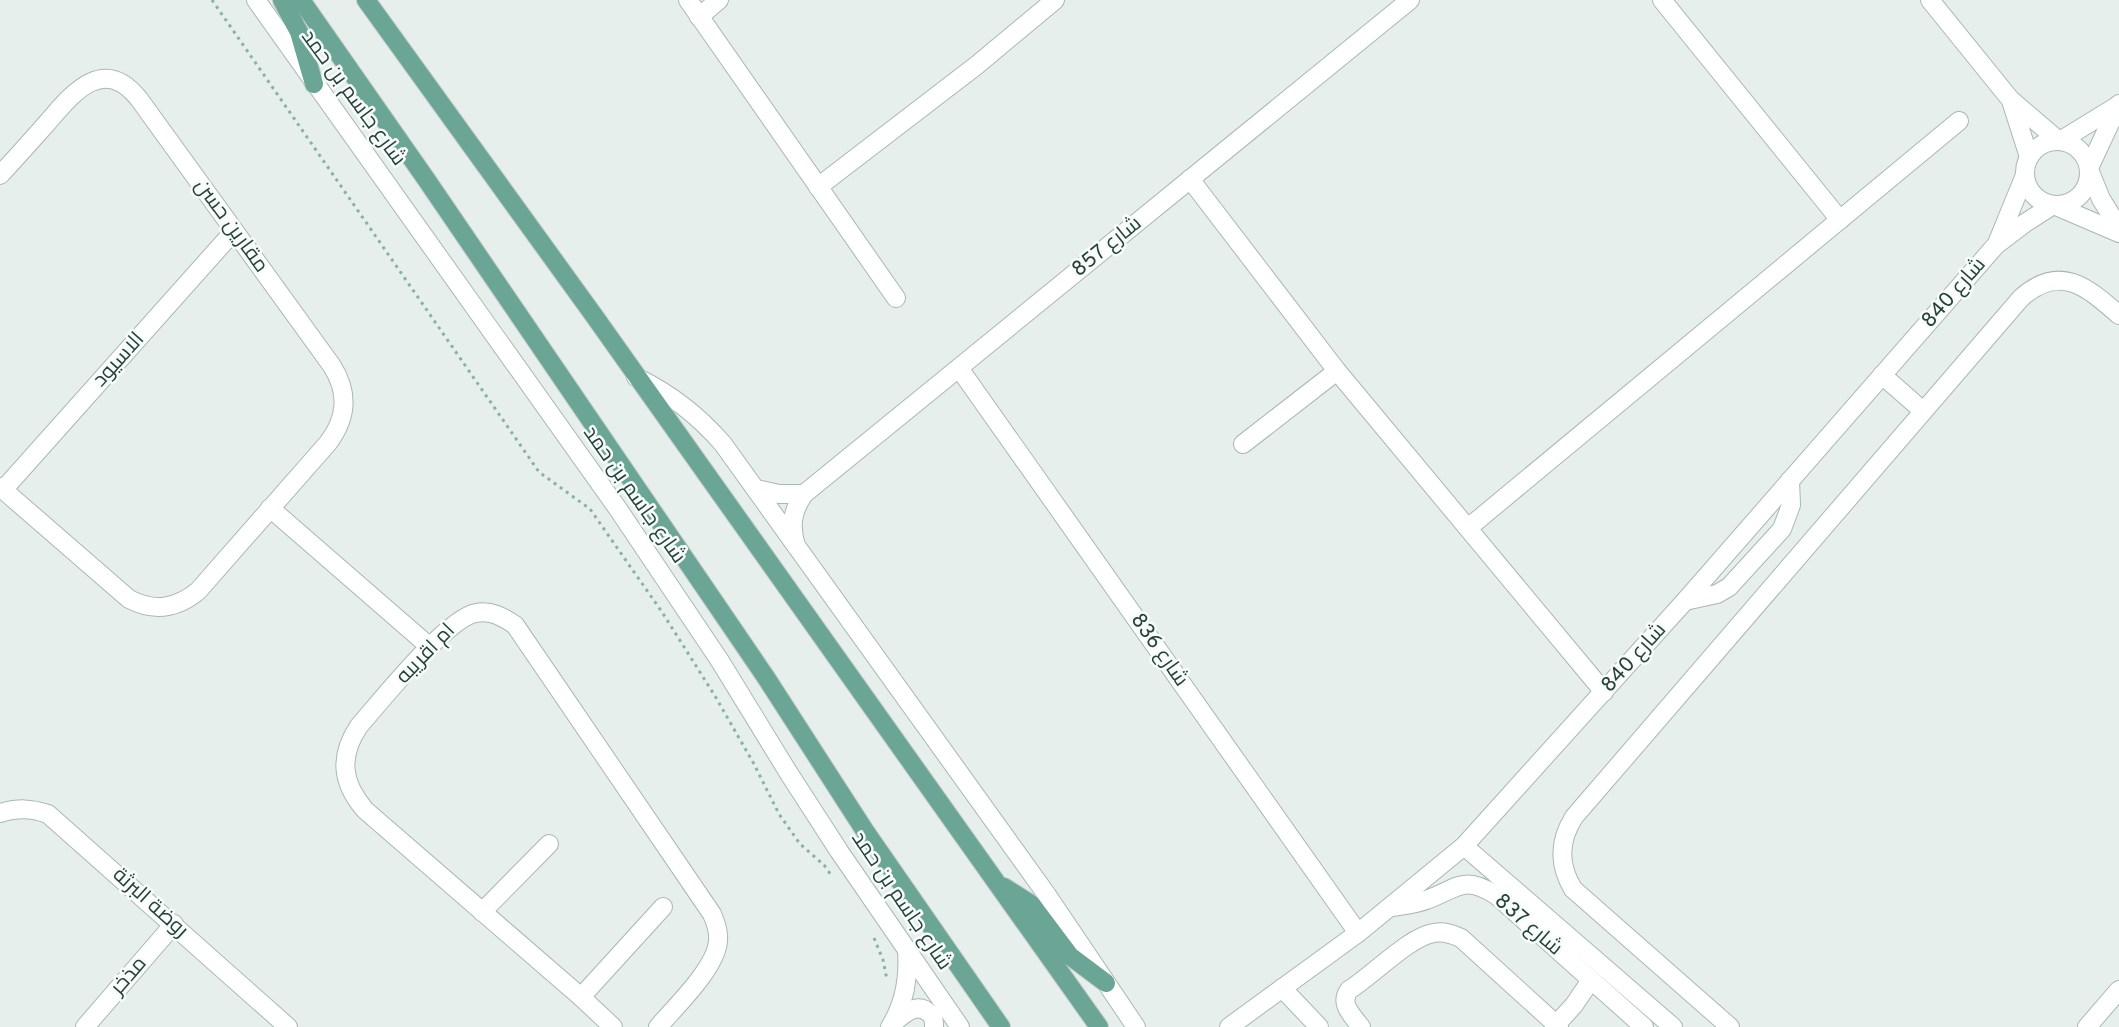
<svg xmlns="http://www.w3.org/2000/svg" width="2119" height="1027" font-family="Overpass,Cairo,sans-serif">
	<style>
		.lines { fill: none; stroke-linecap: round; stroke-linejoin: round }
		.minor-casing { stroke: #a8b8b2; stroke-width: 20 }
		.major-casing { stroke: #c2cac8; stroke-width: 20 }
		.path { stroke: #86b3a5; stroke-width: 3; stroke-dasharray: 3 4.5; stroke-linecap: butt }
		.minor { stroke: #fff; stroke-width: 18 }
		.major { stroke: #6aa596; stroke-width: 18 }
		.labels { text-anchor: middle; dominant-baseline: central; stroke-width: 5; stroke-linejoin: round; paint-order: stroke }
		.street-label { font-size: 21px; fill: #24423a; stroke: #f7fbf9 }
	</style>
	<rect width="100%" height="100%" fill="#e6efeb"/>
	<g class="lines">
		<g class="minor-casing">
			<g id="minor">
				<path d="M256 0 618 509 720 661 788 772 839 851 960 1027"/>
				<path d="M688 0 896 298"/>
				<path d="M1662 0 1840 220"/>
				<path d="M1930 0 2010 99 2059 141"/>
				<path d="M699 17 719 0"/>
				<path d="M2012 104 2029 157"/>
				<circle cx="2057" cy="173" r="32"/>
				<path d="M2060 141 2117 106"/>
				<path d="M2089 168 2119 104"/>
				<path d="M2090 172 2101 199 2119 228"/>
				<path d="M0 175C16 158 31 141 47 123 72 94 103 54 139 99L332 366C349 393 347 418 328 443L198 591C176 609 154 612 129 599L0 487"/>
				<path d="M1190 179 1337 371 1604 692"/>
				<path d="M818 187 977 65 1055 0"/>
				<path d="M2056 206 2119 233"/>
				<path d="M1998 241 2025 175"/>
				<path d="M959 368 1358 933"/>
				<path d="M1882 375 1923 411"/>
				<path d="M636 377C671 394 698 415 723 444L1047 895 1136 1027"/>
				<path d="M1243 444 1337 371"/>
				<path d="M756 489 779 494H804"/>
				<path d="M3 490 234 231"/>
				<path d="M270 508 430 647"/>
				<path d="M1468 528 1959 121"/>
				<path d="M796 546C790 526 792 511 804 494L1410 0"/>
				<path d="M1685 601 1717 594 1729 587 1782 529 1791 505 1790 480"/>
				<path d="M0 813C18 808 30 808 48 814L288 1027"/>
				<path d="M1464 846 1673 1027"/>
				<path d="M1393 907C1404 905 1415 904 1426 900 1458 889 1462 874 1496 895L1644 1027"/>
				<path d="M482 912 549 844"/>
				<path d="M1282 988 1319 1027"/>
				<path d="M581 997 663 907"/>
				<path d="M893 1023C903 1015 917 1001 929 1013 934 1017 934 1021 934 1027"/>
				<path d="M85 1027 174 924"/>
				<path d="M613 1027 581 997 365 810C341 782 339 756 359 726 381 701 447 618 476 613 491 610 503 617 515 625L712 914C716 923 719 931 718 941 716 968 676 1006 658 1027"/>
				<path d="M890 1027C905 1003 909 977 907 950"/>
				<path d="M1229 1027 1358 933 1464 846 1685 601 1996 245 2025 223 2053 205"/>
				<path d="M1361 1027C1352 1015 1339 1004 1349 990 1372 976 1410 936 1434 933 1444 931 1452 934 1461 938L1559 1027"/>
				<path d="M1554 1027 1574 1005 1591 980"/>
				<path d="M1730 1027 1573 889C1558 864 1559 841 1574 817L2021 298C2060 263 2087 287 2119 315"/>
				<path d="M2087 1027 2119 990"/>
			</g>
		</g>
		<g class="major-casing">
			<g id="major">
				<path d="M282 0 299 32 314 84"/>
				<path d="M301 0 426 179 765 676 865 831 1001 1027"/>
				<path d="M366 0 595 317 1099 1027"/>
				<path d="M1004 887 1031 904 1070 956 1106 983"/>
			</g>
		</g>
		<g class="path">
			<path d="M212 0 539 472 590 509 662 612 715 696 754 764 779 814 800 844 824 865 831 875"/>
			<path d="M874 938 883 960 887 980"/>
		</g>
		<use href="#minor" class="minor"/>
		<use href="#major" class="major"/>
	</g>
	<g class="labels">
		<g class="street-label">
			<text transform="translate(353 98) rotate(54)">شارع جاسم بن حمد</text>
			<text transform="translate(231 226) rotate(54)">مقارين حسن</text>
			<text transform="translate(1107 247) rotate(-39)">شارع 857</text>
			<text transform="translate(1954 293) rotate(-49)">شارع 840</text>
			<text transform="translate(119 360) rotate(-48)">الاسيود</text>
			<text transform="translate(634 495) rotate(55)">شارع جاسم بن حمد</text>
			<text transform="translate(1159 650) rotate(55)">شارع 836</text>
			<text transform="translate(426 654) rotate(-46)">ام اقريبه</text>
			<text transform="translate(1634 658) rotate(-48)">شارع 840</text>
			<text transform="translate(901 901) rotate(56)">شارع جاسم بن حمد</text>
			<text transform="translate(150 903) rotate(42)">روضة البرثة</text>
			<text transform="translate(1528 925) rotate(41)">شارع 837</text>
			<text transform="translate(129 976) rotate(-49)">مذخر</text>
		</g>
	</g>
</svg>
